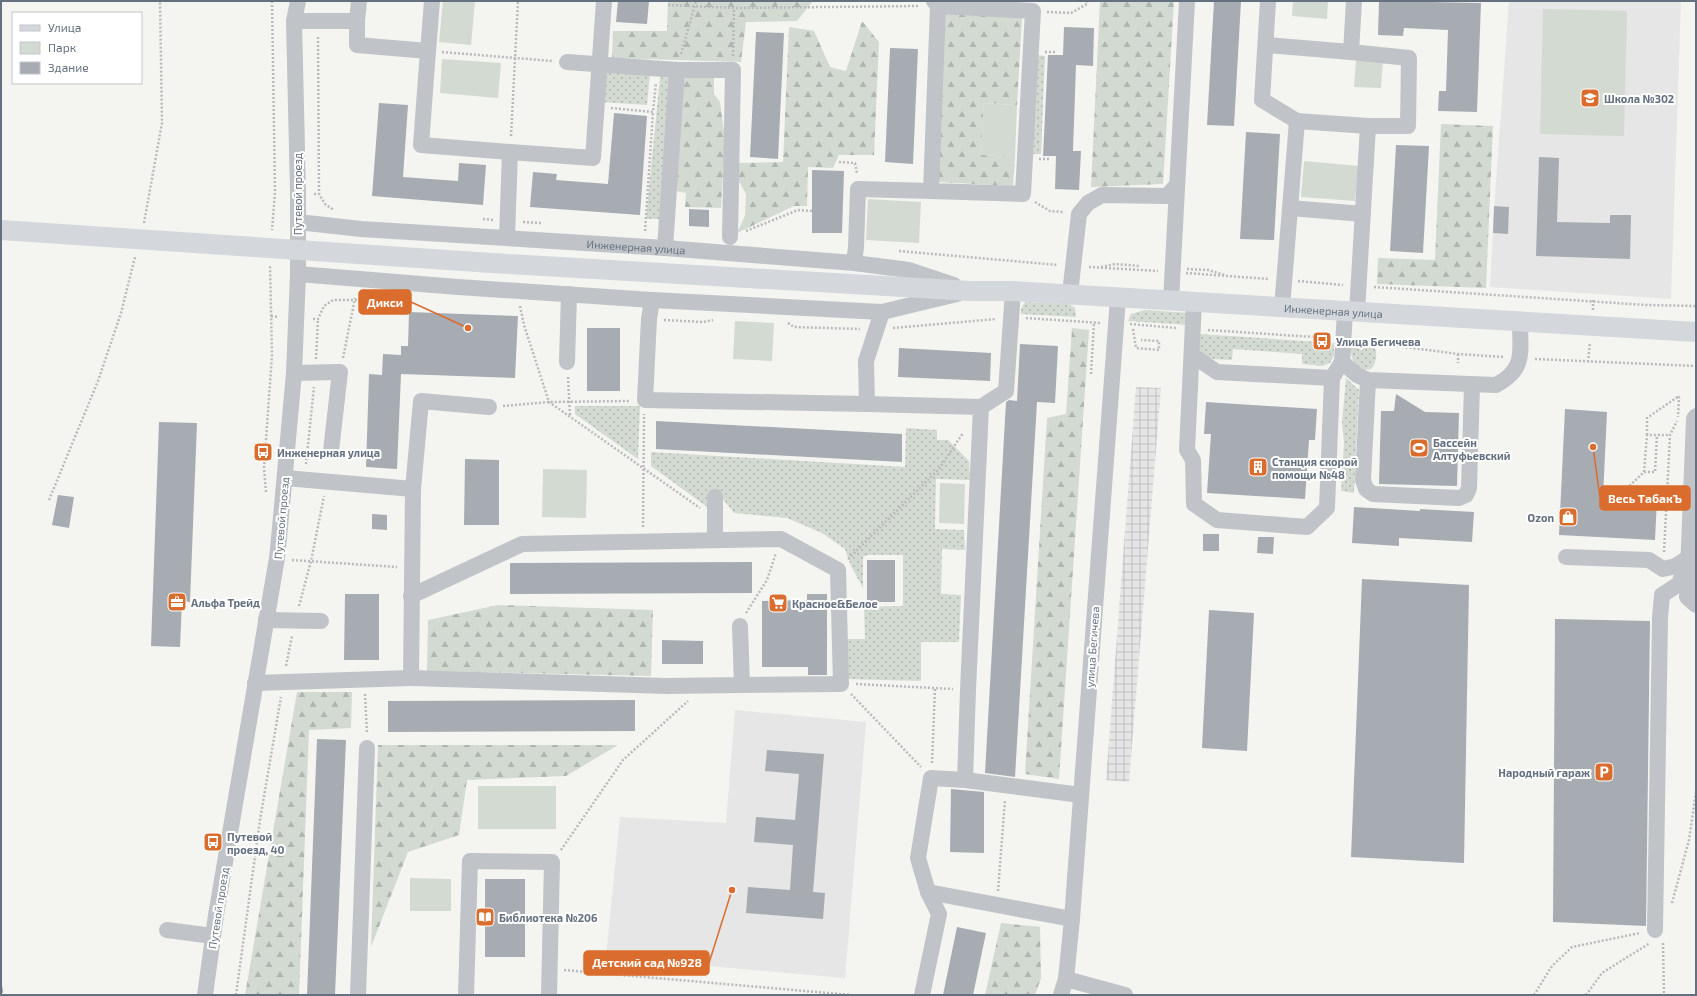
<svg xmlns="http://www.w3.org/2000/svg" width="1697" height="996" font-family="'Exo 2',sans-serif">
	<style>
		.built { fill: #e5e6e5 }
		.industrial { fill: url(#industrial-grid) }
		.grass { fill: url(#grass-dots) }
		.forest { fill: url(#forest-firs) }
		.green { fill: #d3dad1 }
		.building { fill: #a7acb3 }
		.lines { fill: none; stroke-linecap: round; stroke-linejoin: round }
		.path { stroke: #b8babd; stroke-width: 2.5; stroke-dasharray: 2 2; stroke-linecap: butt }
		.minor { stroke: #c0c3c7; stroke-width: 16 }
		.major { stroke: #d4d8dc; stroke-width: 20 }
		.rail { stroke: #a1a6ac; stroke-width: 3; stroke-dasharray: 6 3; stroke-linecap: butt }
		.labels { text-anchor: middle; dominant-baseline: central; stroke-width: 4; stroke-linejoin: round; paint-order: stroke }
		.poi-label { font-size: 11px; font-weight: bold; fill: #657181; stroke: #fff; text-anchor: start }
		.street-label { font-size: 11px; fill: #657181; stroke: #fff }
		.leader { fill: none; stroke: #da6c2d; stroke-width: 1.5 }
		.callout-dot { fill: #da6c2d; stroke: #fff; stroke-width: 1.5 }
		.callout { fill: #da6c2d; stroke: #da6c2d; stroke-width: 1.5 }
		.callout-label { font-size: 12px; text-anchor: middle; font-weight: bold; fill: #fff }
	</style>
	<defs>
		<pattern id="industrial-grid" width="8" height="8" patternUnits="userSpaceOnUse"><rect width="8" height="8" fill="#e5e6e5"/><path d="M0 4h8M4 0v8" fill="none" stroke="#bdbfbf"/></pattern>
		<pattern id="grass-dots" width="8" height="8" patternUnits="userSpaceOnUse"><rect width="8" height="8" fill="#d3dad1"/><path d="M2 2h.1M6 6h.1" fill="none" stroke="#afb5af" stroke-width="1.8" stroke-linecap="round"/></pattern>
		<pattern id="forest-firs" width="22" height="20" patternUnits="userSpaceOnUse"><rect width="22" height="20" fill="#d3dad1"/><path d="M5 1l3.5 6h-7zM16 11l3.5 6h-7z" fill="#afb5af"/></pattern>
	</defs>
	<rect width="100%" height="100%" fill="#f4f5f1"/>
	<g class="built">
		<path d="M1509 1H1681L1671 299 1490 287 1495 196Z"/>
		<path d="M735 710 866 722 845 978 606 957 620 817 726 823Z"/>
	</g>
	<path class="industrial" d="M1136 387 1161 388 1129 782 1106 780Z"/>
	<g class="grass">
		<path d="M1038 55 1045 56 1041 154H1033Z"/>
		<path d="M604 69 650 73 647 105 601 102Z"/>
		<path d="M660 77 672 78 662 219H646Z"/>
		<path d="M1025 302 1069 304 1075 308 1076 317 1021 314V309Z"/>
		<path d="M1145 310 1189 313 1188 325 1128 321 1131 314Z"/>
		<path d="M1200 334 1334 343V355L1330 363 1322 366 1302 364V354L1233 349 1232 360 1210 359 1199 352Z"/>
		<path d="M1355 342C1360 343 1365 342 1369 343 1380 347 1377 363 1371 369L1362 370C1354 363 1350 358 1350 346Z"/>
		<path d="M1346 378 1359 390 1354 493 1341 491 1344 442 1342 423Z"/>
		<path d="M575 406H640L638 459 575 414Z"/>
		<path d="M906 428 937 430V440H948L969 461 970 480 936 479 935 529 964 530 965 550 942 549 941 594 961 595 959 642H921V681L846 679 845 639H865L864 607 903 606V555H868L863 557V588L851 566 845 549 822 533 787 518 734 513 722 498 710 509 651 466V452L905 467Z"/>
	</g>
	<g class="forest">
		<path d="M668 1H813L797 21 746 22 741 62 612 58 613 31H667Z"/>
		<path d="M1100 1H1174L1163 184 1091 187Z"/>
		<path d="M945 14 1022 18 1017 105 984 103 981 155 1015 157 1013 186 938 182Z"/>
		<path d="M862 21 879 42 874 155H839L833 168 808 167 807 206H794L737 233 745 216 746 194 738 180 739 163 783 162 789 27 814 31 830 67 846 71Z"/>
		<path d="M683 76 714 77V94L720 102 725 140 721 208 685 207 686 193 676 191Z"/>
		<path d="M1441 124 1493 126 1486 288 1377 284 1378 258 1435 260Z"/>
		<path d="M1072 328 1089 330 1059 779 1025 774 1047 418 1066 414Z"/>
		<path d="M498 605 653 610 651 676 427 671 428 620Z"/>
		<path d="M297 692H352L351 728 309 730 299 995H245Z"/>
		<path d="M378 745H618L566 776 467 780 459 835 408 852 371 947Z"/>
		<path d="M1001 923 1040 927 1041 978 1035 995H985Z"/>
	</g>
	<g class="green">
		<path d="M443 1H475L471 45 439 42Z"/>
		<path d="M1293 1H1328L1327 19 1292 16Z"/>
		<path d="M1543 9 1627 11 1624 136 1540 134Z"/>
		<path d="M442 59 501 63 498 98 440 93Z"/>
		<path d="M1356 60 1383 61 1381 88 1354 87Z"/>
		<path d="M984 103 1017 105 1015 157 981 155Z"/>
		<path d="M1304 161 1359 166 1355 201 1301 197Z"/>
		<path d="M868 199 921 202 919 243 866 240Z"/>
		<path d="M735 321 774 323 772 361 733 359Z"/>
		<path d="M543 469 587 470 586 518 542 517Z"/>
		<path d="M940 483 965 484 964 524 939 523Z"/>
		<rect x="478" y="786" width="78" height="43"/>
		<path d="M410 878 451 879V911H410Z"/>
	</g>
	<g class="building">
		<path d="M618 1H649L647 24 616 22Z"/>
		<path d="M1214 1H1241L1234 126 1207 125Z"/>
		<path d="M1379 1 1481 3 1477 112 1438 111 1439 91H1446L1448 30 1404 28 1403 36 1378 35Z"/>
		<path d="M1064 27 1094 28 1093 66 1076 65 1073 151H1081L1079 190 1055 189 1056 156H1043L1048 55H1063Z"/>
		<path d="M756 32 784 33 778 159 750 157Z"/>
		<path d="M890 48 918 49 913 164 885 162Z"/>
		<path d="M379 103 408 105 403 177 458 181 459 163 486 165 483 205 372 196Z"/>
		<path d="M614 113 647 116 640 215 530 207 533 172 557 174 556 180 608 184Z"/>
		<path d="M1246 132 1280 134 1274 240 1240 239Z"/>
		<path d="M1396 145 1429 146 1423 253 1390 251Z"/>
		<path d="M1539 157 1559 158 1557 222 1610 223V215H1631L1630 259 1536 256Z"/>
		<path d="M812 170 844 171 842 233H812Z"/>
		<path d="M1494 206 1509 207 1508 234 1493 233Z"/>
		<path d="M689 209 709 210V227L689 226Z"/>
		<path d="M409 312 518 316 515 378 401 374 397 469 366 467 369 374 382 375 383 354 401 355V346H408Z"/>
		<rect x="587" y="328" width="33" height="63"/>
		<path d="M1020 344 1058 346 1055 403 1037 402 1015 777 985 773 1006 402 1009 400 1017 401Z"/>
		<path d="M899 348 991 353 990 381 898 377Z"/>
		<path d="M1396 394 1425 412 1459 413 1457 486 1379 484 1381 411H1394Z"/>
		<path d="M1206 402 1317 409 1315 440H1309L1305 499 1207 493 1211 434H1204Z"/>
		<path d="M1565 409 1607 412 1603 497 1657 499 1655 540 1559 535Z"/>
		<path d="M656 421 902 434V462L656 449Z"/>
		<path d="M159 422 197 423 190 602 182 601 180 647 151 646Z"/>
		<path d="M465 459 499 460V525H464Z"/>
		<path d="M58 495 74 497 69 528 52 525Z"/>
		<path d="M1354 507 1420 511V509L1474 512 1472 542 1399 538V546L1352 543Z"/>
		<path d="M372 514 387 515V530L372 529Z"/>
		<rect x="1203" y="534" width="16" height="17"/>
		<path d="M1258 537H1274L1273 554 1257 553Z"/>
		<rect x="867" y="560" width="28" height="42"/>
		<path d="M752 562V593L510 594V563Z"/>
		<path d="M1362 579 1469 585 1464 863 1351 857Z"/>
		<path d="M345 594H379V660H344Z"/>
		<path d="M807 594H827V675H808V667H762V601L807 600Z"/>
		<path d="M1209 610 1254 613 1247 751 1202 748Z"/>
		<path d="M1555 619 1650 621 1646 926 1553 922Z"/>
		<path d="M662 640 703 641V664H662Z"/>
		<path d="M635 700V731L388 732V701Z"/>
		<path d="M317 739 346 740 335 995H307Z"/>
		<path d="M767 750 824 754 813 892 825 893 823 919 746 913 748 887 790 890 793 845 754 842 756 817 795 820 799 774 765 771Z"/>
		<path d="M951 789 984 792V853L950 852Z"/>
		<rect x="485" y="879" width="40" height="78"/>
		<path d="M957 927 986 933 973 995H943Z"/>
	</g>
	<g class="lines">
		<g class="path">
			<path d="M272 1 275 192 272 230"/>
			<path d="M668 5 734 8 919 6"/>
			<path d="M1047 12 1071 13 1087 4V1"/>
			<path d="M318 37 319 194"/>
			<path d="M442 52 552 61"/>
			<path d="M1045 52H1057"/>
			<path d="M681 54 696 1"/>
			<path d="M733 56 734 8"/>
			<path d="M611 108 653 112 656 83"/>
			<path d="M511 136 518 1"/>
			<path d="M1039 159H1051"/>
			<path d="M839 162 855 163 857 174"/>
			<path d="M314 194H319L325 204 334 210"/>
			<path d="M1035 202 1050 211 1064 212"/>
			<path d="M483 219 494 220"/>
			<path d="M523 222 541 223"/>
			<path d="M144 223 162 123 160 1"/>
			<path d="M645 231 653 112"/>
			<path d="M746 231 798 210 812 211"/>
			<path d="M899 251 1058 265"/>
			<path d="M1089 267 1158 271"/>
			<path d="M1101 267 1115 264 1140 266"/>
			<path d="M1187 269 1208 270 1225 275"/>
			<path d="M1186 273 1269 279"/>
			<path d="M1298 281 1343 285"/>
			<path d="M1374 287 1646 305 1696 306"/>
			<path d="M520 306 524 325 549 402 700 508"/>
			<path d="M1593 310V300"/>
			<path d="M271 316 278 317"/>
			<path d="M1026 318 1101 323"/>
			<path d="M313 319H318L324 306 333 300H403"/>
			<path d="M664 320 703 322 713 320"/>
			<path d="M788 323 794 327 860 329"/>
			<path d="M1130 324 1177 328"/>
			<path d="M893 328 996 319"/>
			<path d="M1133 329 1136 348 1159 350V341L1141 340"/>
			<path d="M1208 330 1329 338"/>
			<path d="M1358 341 1458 354 1504 357"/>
			<path d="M1458 354V363"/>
			<path d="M343 358 355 298"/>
			<path d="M316 359 318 319"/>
			<path d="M1535 359 1696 366"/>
			<path d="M1588 362 1590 343"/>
			<path d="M1091 374 1094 322"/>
			<path d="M568 377 570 416"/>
			<path d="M503 406 549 402 629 401"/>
			<path d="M1647 435V418L1679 396 1678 417"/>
			<path d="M306 464 314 387"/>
			<path d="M1644 472H1655L1657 435"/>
			<path d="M266 492 264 468 272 355 270 265"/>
			<path d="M1618 497 1644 472 1647 435H1670"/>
			<path d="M49 500 98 381 121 313 135 257"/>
			<path d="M643 527 644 414"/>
			<path d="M1664 552 1670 435 1677 421"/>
			<path d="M848 559 939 469 963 433"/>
			<path d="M292 560 397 567"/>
			<path d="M299 606 311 561 324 496"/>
			<path d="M746 613 767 580 776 553"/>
			<path d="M286 666 292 636"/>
			<path d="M856 684 953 689"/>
			<path d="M365 694 367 733"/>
			<path d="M851 694 921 767"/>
			<path d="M932 763 935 688"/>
			<path d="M561 850 623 760 688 701"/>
			<path d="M998 891 1005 800"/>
			<path d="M1672 903 1689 840 1696 792"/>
			<path d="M1663 943 1664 995"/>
			<path d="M564 970 851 995"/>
			<path d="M236 995 260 820 281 697"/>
			<path d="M1534 995 1552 966 1572 947 1640 933"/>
			<path d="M1586 995 1602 973 1650 943"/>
		</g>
		<g class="minor">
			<path d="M934 1 938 6 1033 11 1023 194 931 191 938 6"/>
			<path d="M1268 1 1262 100 1297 121 1282 308"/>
			<path d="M1354 1 1351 52 1409 58 1408 126H1368L1357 312"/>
			<path d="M294 21H357L359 1"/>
			<path d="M357 21V45L428 51 432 1"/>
			<path d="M1266 45 1351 52"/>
			<path d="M428 51 421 145 510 152 507 237"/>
			<path d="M567 62 677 70"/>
			<path d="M1297 121 1368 126"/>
			<path d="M510 152 593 158 604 1"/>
			<path d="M1290 208 1363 214"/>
			<path id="s1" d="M298 222 361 229 665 248 854 263 909 270 954 285"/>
			<path d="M665 248 677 70H733L730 237"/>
			<path d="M854 263 856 247 858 189 931 191"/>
			<path d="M298 274 458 287 652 300 882 312 957 294"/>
			<path d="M1070 294 1079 214 1088 203 1102 195 1167 196 1177 185"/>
			<path d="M652 300 649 319 645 400 867 404"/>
			<path d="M1171 301 1187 1"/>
			<path d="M1194 302 1187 450 1193 460 1194 504 1217 520 1307 527 1327 508 1332 378 1342 362"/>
			<path d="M882 312 866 361 867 404 981 407 968 690 965 780"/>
			<path d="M1345 312 1342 362 1357 375 1368 380 1496 385C1526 369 1520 353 1520 322"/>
			<path d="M1192 355 1217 372 1332 378"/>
			<path d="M567 362 569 294"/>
			<path d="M294 373 340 372 331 451"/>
			<path d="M1368 380 1363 480 1366 489 1373 494 1459 498 1466 495 1469 488 1472 385"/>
			<path d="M981 407 1006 391 1013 291"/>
			<path d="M1696 416 1694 419 1687 597 1696 605"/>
			<path d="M285 478 413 489 421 401 489 407"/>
			<path d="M715 540V497"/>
			<path d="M1566 557 1649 560 1663 569 1676 566 1688 558"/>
			<path d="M411 596 522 544 781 539 838 570 841 684 742 685"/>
			<path d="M266 620 321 621"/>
			<path d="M411 678 667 686 742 685 740 626"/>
			<path d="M255 683 411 678 413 489"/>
			<path d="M1072 919 928 892 918 858 931 778 965 780 1081 795"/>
			<path d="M167 930 213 936"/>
			<path d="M1655 930 1660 618 1662 595 1679 584 1688 558"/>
			<path d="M1066 979 1125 995"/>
			<path d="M205 995 216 915 277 558 281 517 294 373 298 274V193L294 21 298 1"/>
			<path d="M358 995 367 748"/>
			<path d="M466 995 470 861 552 862 549 995"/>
			<path d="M922 995 939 914 928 892"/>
			<path d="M1061 995 1066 979 1072 919 1118 298"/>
		</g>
		<path class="major" id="s2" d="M1 230 492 263 971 291H1013L1696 332"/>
		<path class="rail" d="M1 987 2 995"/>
	</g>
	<defs>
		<g id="school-square" transform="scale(1)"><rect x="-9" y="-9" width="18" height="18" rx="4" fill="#da6c2d" stroke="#fff"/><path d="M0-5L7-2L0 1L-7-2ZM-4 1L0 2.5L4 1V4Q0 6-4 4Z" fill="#fff"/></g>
		<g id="bus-square" transform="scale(1)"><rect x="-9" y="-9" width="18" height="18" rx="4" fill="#da6c2d" stroke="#fff"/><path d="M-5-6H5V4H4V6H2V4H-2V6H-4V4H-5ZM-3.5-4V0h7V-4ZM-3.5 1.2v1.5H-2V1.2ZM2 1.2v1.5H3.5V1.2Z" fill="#fff"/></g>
		<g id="stadium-square" transform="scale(1)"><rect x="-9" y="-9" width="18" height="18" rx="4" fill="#da6c2d" stroke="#fff"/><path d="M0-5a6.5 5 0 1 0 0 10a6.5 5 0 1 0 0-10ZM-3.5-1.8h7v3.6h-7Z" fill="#fff"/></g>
		<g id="building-square" transform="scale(1)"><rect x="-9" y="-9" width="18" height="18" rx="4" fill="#da6c2d" stroke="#fff"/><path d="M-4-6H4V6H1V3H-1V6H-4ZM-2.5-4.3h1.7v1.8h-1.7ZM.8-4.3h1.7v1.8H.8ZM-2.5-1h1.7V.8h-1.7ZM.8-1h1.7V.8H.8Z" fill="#fff"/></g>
		<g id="shop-square" transform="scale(1)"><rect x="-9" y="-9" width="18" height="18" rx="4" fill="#da6c2d" stroke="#fff"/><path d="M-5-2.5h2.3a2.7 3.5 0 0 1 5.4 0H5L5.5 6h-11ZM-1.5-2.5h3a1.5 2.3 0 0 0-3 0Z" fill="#fff"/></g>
		<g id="office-square" transform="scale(1)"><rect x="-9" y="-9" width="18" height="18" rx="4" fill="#da6c2d" stroke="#fff"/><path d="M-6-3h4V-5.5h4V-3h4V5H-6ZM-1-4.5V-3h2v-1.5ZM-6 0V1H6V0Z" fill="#fff"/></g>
		<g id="supermarket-square" transform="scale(1)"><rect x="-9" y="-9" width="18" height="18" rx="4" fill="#da6c2d" stroke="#fff"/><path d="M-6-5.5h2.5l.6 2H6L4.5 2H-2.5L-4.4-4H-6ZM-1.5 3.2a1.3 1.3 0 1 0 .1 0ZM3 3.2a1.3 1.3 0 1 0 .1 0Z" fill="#fff"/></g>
		<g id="parking-square" transform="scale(1)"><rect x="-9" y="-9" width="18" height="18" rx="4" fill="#da6c2d" stroke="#fff"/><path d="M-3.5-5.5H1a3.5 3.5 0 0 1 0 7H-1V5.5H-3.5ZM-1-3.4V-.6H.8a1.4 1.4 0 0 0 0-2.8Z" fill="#fff"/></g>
		<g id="library-square" transform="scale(1)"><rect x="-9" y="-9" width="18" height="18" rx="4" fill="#da6c2d" stroke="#fff"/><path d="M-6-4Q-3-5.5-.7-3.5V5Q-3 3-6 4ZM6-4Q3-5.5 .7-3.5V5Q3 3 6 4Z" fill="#fff"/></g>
	</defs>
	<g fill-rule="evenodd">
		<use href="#school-square" x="1590" y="98"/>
		<use href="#bus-square" x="1322" y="341"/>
		<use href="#stadium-square" x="1419" y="448"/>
		<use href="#bus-square" x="263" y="452"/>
		<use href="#building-square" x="1258" y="467"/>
		<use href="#shop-square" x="1568" y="517"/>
		<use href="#office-square" x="177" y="602"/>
		<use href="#supermarket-square" x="778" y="603"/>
		<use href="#parking-square" x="1604" y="772"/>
		<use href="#bus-square" x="213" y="842"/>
		<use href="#library-square" x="485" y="917"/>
	</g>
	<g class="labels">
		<g class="poi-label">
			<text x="1604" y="98">Школа №302</text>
			<text x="1336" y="341">Улица Бегичева</text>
			<text x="1433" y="442">Бассейн<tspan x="1433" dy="13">Алтуфьевский</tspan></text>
			<text x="277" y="452">Инженерная улица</text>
			<text x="1272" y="461">Станция скорой<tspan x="1272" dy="13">помощи №48</tspan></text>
			<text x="1554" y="517" text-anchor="end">Ozon</text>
			<text x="191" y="602">Альфа Трейд</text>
			<text x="792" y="603">Красное&amp;Белое</text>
			<text x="1590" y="772" text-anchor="end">Народный гараж</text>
			<text x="227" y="836">Путевой<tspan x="227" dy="13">проезд, 40</tspan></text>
			<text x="499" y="917">Библиотека №206</text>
		</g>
		<g class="street-label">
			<text transform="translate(297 194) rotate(-90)">Путевой проезд</text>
			<text stroke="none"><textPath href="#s1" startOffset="339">Инженерная улица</textPath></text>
			<text stroke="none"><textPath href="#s2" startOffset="1335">Инженерная улица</textPath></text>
			<text transform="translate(281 518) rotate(-85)">Путевой проезд</text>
			<text transform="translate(1092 647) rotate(-86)">улица Бегичева</text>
			<text transform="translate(218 908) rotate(-81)">Путевой проезд</text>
		</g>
	</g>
	<path class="leader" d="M468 328L411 302M1593 447L1600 498M732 890L709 963"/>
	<g class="callout-dot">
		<circle cx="468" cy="328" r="4"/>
		<circle cx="1593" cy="447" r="4"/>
		<circle cx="732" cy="890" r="4"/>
	</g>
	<g class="callout">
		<rect x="359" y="290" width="52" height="24" rx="4"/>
		<rect x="1600" y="486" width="90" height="24" rx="4"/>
		<rect x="584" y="951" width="125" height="24" rx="4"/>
	</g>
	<g class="callout-label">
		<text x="385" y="307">Дикси</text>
		<text x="1645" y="503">Весь ТабакЪ</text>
		<text x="647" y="967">Детский сад №928</text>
	</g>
	<rect width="1697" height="996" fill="none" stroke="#657181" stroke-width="4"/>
	<rect x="12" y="12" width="130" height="72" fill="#ffffff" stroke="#c1c6cd"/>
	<rect x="20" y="25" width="20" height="6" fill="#d4d8dc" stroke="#c1c6cd"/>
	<text x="48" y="32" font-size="12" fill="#657181">Улица</text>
	<rect x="20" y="42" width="20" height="12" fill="#d3dad1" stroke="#c1c6cd"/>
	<text x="48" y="52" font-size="12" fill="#657181">Парк</text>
	<rect x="20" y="62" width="20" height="12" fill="#a7acb3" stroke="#c1c6cd"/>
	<text x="48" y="72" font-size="12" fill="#657181">Здание</text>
</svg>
